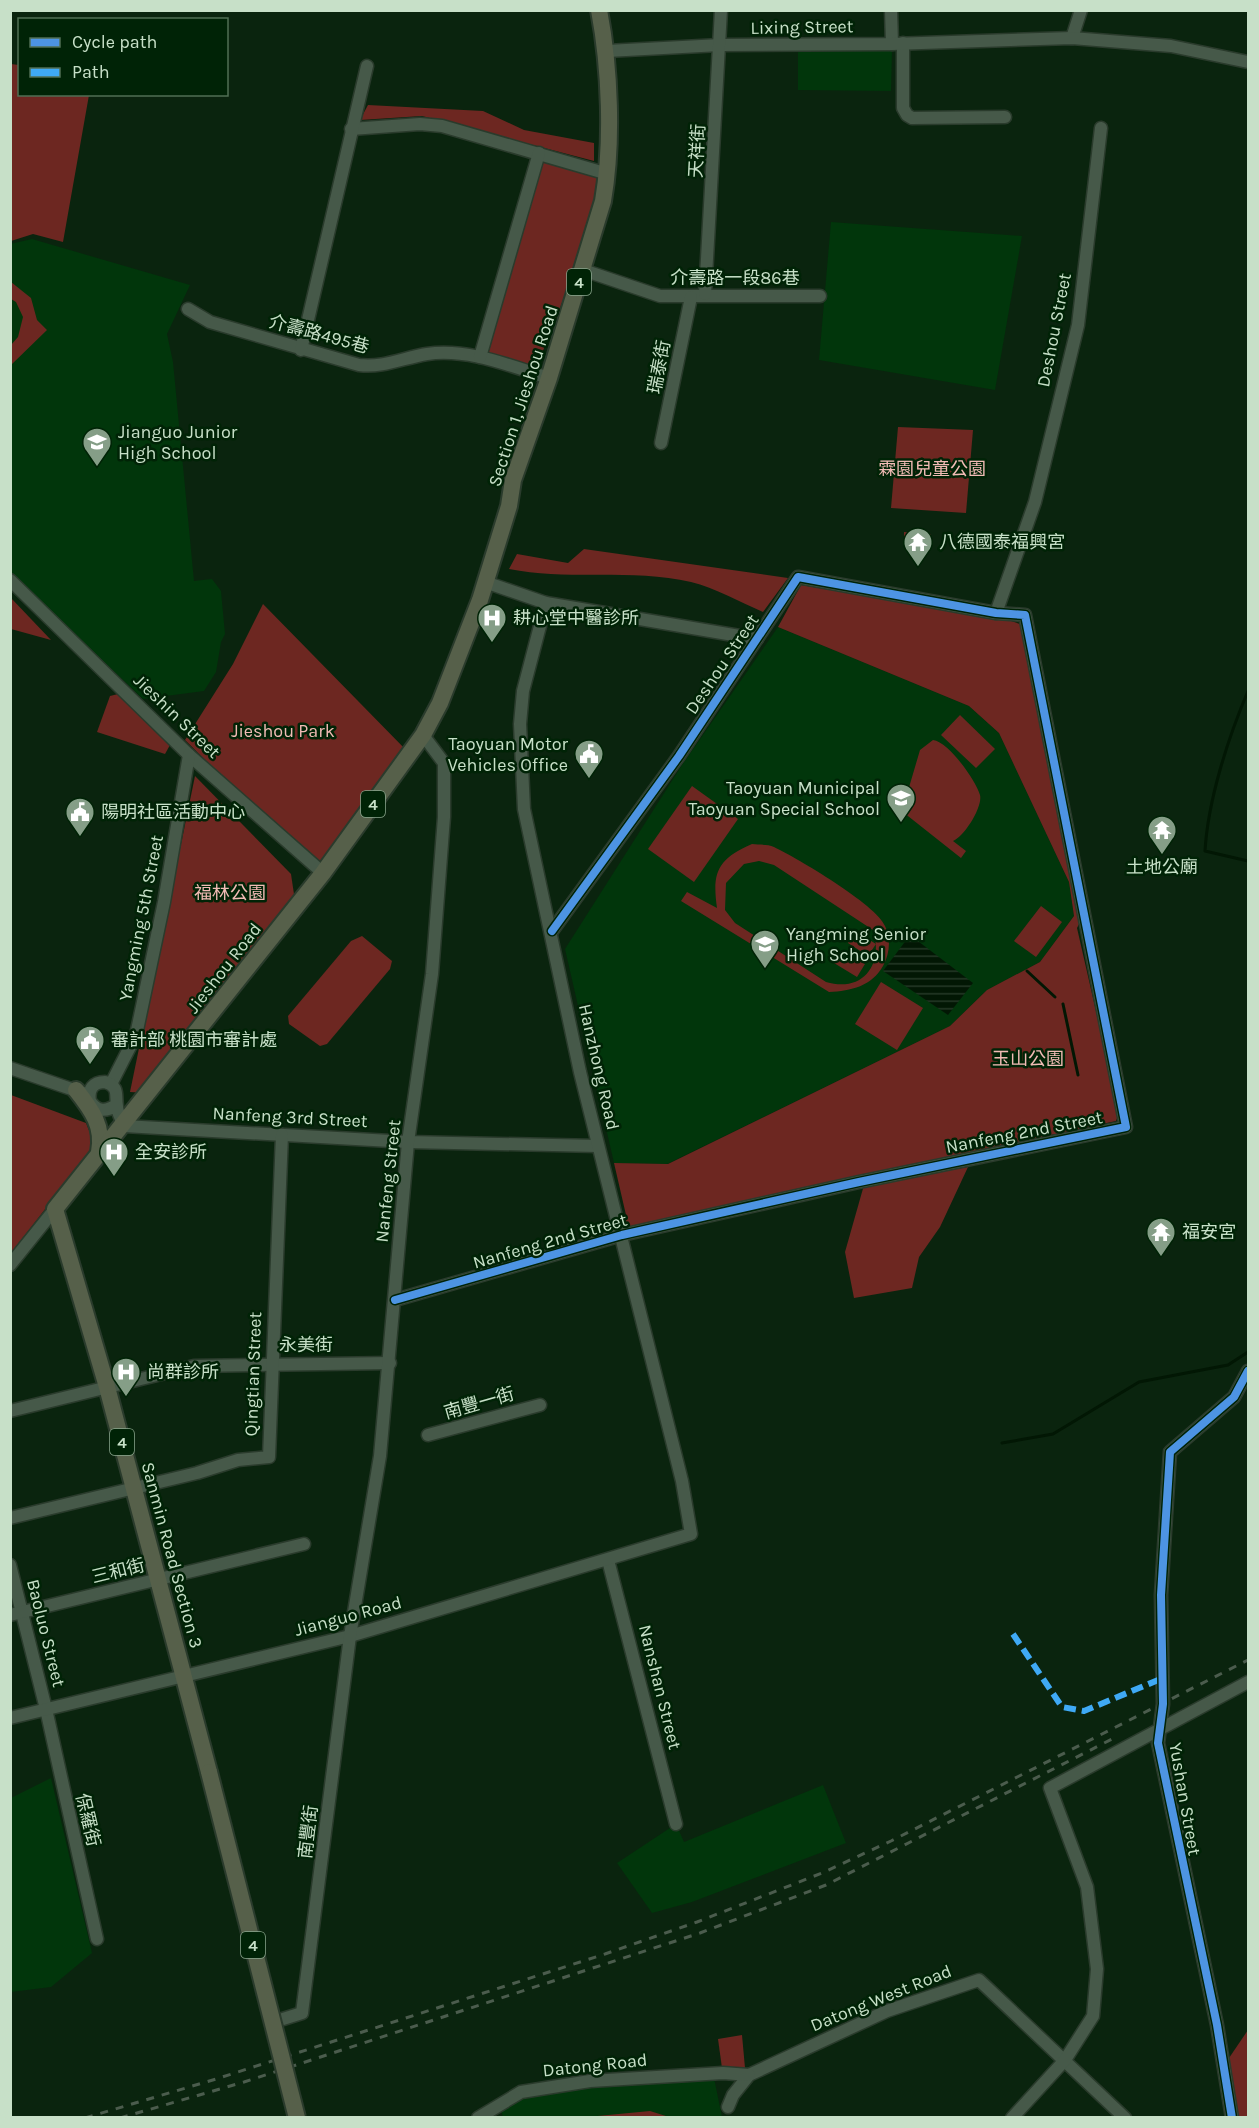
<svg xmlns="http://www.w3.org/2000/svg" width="1259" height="2128" font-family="Karla,'Noto Sans TC',sans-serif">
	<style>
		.built { fill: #01360b }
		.green { fill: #6d2721; fill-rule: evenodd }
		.water { fill: url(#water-rules) }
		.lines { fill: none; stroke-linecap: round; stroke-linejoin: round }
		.stream { stroke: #021704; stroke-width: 3 }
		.minor-casing { stroke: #2a3b2c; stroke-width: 15 }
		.major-casing { stroke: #2a3b2c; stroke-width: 20 }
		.minor { stroke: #465949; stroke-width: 12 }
		.major { stroke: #56604a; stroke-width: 16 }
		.rail { stroke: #4b5c4d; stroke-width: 3; stroke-dasharray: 8 8; stroke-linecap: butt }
		.major-bridge-casing { stroke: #2a3b2c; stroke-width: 20; stroke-linecap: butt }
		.major-bridge { stroke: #56604a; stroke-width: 16 }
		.quiet { stroke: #3fa9f5; stroke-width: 6; stroke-dasharray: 12 6; stroke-linecap: butt }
		.cycleway-casing { stroke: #002306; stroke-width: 11 }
		.cycleway { stroke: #4d94e3; stroke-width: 8 }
		.labels { text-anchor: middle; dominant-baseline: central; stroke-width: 5; stroke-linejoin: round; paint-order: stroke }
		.shield { fill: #002306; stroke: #8ba78e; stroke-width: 1.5 }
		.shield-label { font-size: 16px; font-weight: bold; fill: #c7e0c8 }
		.street-label { font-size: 18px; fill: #c7e0c8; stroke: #002306 }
		.poi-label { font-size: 18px; fill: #c7e0c8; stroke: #002306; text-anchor: start }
		.park-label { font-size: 18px; fill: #f1bbb5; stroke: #002306 }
	</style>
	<defs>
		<pattern id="water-rules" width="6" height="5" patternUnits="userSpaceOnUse" patternTransform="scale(1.5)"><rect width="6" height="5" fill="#021704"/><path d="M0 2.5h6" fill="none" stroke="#253827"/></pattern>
	</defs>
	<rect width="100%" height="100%" fill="#0a240e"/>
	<g class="built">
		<path d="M798 49H892L891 91 798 90Z"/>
		<path d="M831 222 1022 236 995 390 819 360Z"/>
		<path d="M32 239 190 285 167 334 173 362 194 581 212 579 221 591 225 634 221 642 216 672 204 691 143 699 11 573 10 244Z"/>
		<path d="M778 627 969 706 999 733 1069 882 1074 916 1040 962 987 990 950 1026 667 1164 614 1163 565 949 682 765Z"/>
		<path d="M51 1778 92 1953 51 1987 11 1992V1798Z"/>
		<path d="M823 1785 846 1843 692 1902 652 1913 617 1863 676 1824 684 1842Z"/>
		<path d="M713 2073 722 2117 503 2118 501 2108 523 2096Z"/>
	</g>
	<g class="green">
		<path d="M11 64 19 65 20 94 89 95 63 242 33 234 11 241Z"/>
		<path d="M368 105 483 111 524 130 594 143V161L422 116 360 120Z"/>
		<path d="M542 161 600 178 573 275 535 371 487 358Z"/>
		<path d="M11 282 31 298 37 320 47 330 11 365V345L18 337 23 317 16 302 11 299Z"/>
		<path d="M898 427 973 430 966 513 891 508Z"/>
		<path d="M904 532 931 534 930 546 904 544Z"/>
		<path d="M584 549 788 578 763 612C740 602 715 588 691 582 631 568 569 581 509 569L517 554 568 563Z"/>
		<path d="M801 585 1008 620 1023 625 1082 918 1077 928 1119 1112 1116 1121 796 1189 626 1229V1215L614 1163 668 1164 950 1026 987 990 1040 962 1074 916 1069 882 999 733 969 706 778 627Z"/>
		<path d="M11 598 51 640 11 629Z"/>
		<path d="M263 604 407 751 319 873 185 740 233 664Z"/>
		<path d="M118 694 170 745 165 754 97 732 110 696Z"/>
		<path d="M960 715 995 749 976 768 941 735Z"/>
		<path d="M933 740C949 742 976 781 980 795 983 807 964 837 953 841L966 851 961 858 889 801 895 793 905 801 920 750Z"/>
		<path d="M195 776 291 874 295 901 148 1093 130 1092Z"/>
		<path d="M692 786 738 819 694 882 648 849Z"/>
		<path d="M752 844C759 845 768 844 774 847 797 858 877 905 885 926 891 938 890 954 883 966 872 986 851 991 829 992L681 901 687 892 717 908C712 873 717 859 752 844ZM759 861 774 865 873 930C884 964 863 993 826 982L735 923 725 910 726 883 744 864Z"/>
		<path d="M1041 906 1062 922 1036 957 1014 941Z"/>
		<path d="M855 931 876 944 868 956 848 943Z"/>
		<path d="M362 936 392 961 390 969 327 1044 320 1046 289 1024 288 1016 351 941Z"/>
		<path d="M842 951 865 964 857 977 834 963Z"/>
		<path d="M881 982 923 1008 897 1050 855 1024Z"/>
		<path d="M11 1095 86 1123 95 1145 11 1253Z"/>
		<path d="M968 1167 940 1227 919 1257 912 1288 854 1298 845 1252 864 1185Z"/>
		<path d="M1248 2030V2117H1238L1227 2061Z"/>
		<path d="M742 2035 745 2068 732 2071 722 2068 718 2039Z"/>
		<path d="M650 2111 669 2117H587Z"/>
	</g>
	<path class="water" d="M910 935 973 983 948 1015 883 971Z"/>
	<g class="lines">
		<g class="stream">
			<path d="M1248 691C1228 738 1208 800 1205 851L1248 861"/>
			<path d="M1027 971 1055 997"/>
			<path d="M1063 1004 1078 1075"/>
			<path d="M1002 1443 1053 1434 1139 1382 1228 1365 1248 1352"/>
		</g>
		<g class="minor-casing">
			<g id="minor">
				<path d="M891 10 892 44"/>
				<path d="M1072 38 1081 10"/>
				<path d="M903 43V108L907 115 912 118 1005 117"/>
				<path d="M607 51 720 45 892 44 1072 38 1171 46 1248 62"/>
				<path d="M351 129 420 124 442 126 608 174"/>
				<path d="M583 270 660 296H820"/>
				<path d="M705 294 721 10"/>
				<path d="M188 309 210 322 359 365C383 368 403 358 427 354 468 348 510 366 549 378"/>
				<path d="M301 350 367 66"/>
				<path d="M480 357 539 153"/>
				<path d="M661 443 691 297"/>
				<path d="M10 580 189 755 323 873"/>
				<path d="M485 582 546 603 757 639"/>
				<path d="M996 613 1035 502 1078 325 1101 128"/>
				<path d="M10 1068 83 1093"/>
				<path d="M111 1084 136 1035 164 902 189 755"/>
				<path d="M116 1105C106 1112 97 1112 90 1101 88 1089 93 1082 105 1082 120 1087 115 1095 117 1106 117 1113 122 1120 124 1126L408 1142 598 1146"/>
				<path d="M10 1265 55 1209"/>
				<path d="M395 1300 622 1235 859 1182 1126 1127 1025 615 996 613 798 577 679 756 552 931"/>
				<path d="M10 1411 194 1366 390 1363"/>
				<path d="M428 1435 540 1405"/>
				<path d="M10 1518 197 1473 238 1460 269 1457 282 1135"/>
				<path d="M608 1560 676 1824"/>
				<path d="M10 1565 46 1709 97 1939"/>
				<path d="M10 1615 304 1544"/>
				<path d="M10 1718 350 1636 691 1534 682 1481 580 1072 524 809 520 724 523 691 546 603"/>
				<path d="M283 2019 302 2013 350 1636 380 1456 408 1142 432 974 444 817V763L423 735"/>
				<path d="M728 2107 733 2095 749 2075 887 2011 979 1980 1125 2118"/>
				<path d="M478 2118 521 2092 590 2081 723 2073 749 2075"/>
				<path d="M1012 2118 1065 2060 1093 2016 1097 1969 1087 1887 1050 1788 1248 1682"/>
				<path d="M1232 2118 1217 2025 1158 1743 1163 1704 1161 1595 1170 1452 1234 1397 1248 1371"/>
			</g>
		</g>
		<g class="major-casing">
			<g id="major">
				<path d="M76 1090C92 1110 104 1127 99 1152"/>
				<path d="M209 1772 107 1387 55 1209 323 873 423 735 440 703 480 600 509 506 513 480 549 378 603 201C613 143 610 68 599 10"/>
			</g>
		</g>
		<use href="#minor" class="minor"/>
		<use href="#major" class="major"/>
		<g class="rail">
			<path d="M85 2118 216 2079 605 1954 697 1922 822 1873 891 1841 1248 1660"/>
			<path d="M120 2118 244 2082 700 1933 826 1885 1116 1737"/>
		</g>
		<g class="major-bridge-casing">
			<path id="major-bridge" d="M209 1772 297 2118"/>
		</g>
		<use href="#major-bridge" class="major-bridge"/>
		<path class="quiet" d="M1013 1634 1062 1707 1084 1711 1163 1678"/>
		<g class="cycleway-casing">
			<g id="cycleway">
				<path d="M395 1300 622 1235 859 1182 1126 1127 1025 615 996 613 798 577 679 756 552 931"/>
				<path d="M1232 2118 1217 2025 1158 1743 1163 1704 1161 1595 1170 1452 1234 1397 1248 1371"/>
			</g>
		</g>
		<use href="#cycleway" class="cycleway"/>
	</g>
	<defs>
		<g id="school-pin" transform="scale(1.5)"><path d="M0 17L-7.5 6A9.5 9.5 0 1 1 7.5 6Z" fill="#859e87" stroke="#002306"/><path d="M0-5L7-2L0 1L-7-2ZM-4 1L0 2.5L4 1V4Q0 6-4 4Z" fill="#fff"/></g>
		<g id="temple-pin" transform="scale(1.5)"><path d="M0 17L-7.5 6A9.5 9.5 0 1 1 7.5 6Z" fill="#859e87" stroke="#002306"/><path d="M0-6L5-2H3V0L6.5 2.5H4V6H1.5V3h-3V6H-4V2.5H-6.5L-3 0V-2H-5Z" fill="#fff"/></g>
		<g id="hospital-pin" transform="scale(1.5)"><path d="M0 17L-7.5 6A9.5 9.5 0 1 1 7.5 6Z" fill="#859e87" stroke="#002306"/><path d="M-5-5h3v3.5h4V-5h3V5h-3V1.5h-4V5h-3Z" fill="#fff"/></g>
		<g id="civic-pin" transform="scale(1.5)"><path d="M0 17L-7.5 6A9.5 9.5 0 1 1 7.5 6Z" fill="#859e87" stroke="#002306"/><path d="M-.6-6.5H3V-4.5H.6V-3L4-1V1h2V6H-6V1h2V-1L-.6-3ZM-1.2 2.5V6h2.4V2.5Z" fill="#fff"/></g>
	</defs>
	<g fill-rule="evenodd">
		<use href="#school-pin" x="97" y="442"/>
		<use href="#temple-pin" x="918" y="542"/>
		<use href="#hospital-pin" x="492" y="618"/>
		<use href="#civic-pin" x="589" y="754"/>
		<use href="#school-pin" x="901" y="798"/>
		<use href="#civic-pin" x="80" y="812"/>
		<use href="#temple-pin" x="1162" y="830"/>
		<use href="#school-pin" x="765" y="944"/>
		<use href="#civic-pin" x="90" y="1040"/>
		<use href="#hospital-pin" x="114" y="1152"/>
		<use href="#temple-pin" x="1161" y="1232"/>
		<use href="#hospital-pin" x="126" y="1372"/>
	</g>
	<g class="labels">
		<g class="shield">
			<rect x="567" y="269" width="24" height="26" rx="4.5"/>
			<rect x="361" y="791" width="24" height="26" rx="4.5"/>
			<rect x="110" y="1429" width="24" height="26" rx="4.5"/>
			<rect x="241" y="1932" width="24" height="26" rx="4.5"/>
		</g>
		<g class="shield-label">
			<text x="579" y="282">4</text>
			<text x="373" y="804">4</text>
			<text x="122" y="1442">4</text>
			<text x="253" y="1945">4</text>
		</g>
		<g class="street-label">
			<text transform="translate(802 27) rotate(-1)">Lixing Street</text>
			<text transform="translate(697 151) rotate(-87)">天祥街</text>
			<text x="735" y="278">介壽路一段86巷</text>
			<text transform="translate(1054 330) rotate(-79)">Deshou Street</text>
			<text transform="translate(319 334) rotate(15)">介壽路495巷</text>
			<text transform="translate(659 367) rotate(-79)">瑞泰街</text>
			<text transform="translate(523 396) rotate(-72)">Section 1, Jieshou Road</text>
			<text transform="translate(722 664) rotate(-56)">Deshou Street</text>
			<text transform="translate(177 716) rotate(44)">Jieshin Street</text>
			<text transform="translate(141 918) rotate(-79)">Yangming 5th Street</text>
			<text transform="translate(224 968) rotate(-52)">Jieshou Road</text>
			<text transform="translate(599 1067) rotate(77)">Hanzhong Road</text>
			<text transform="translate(290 1117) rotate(3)">Nanfeng 3rd Street</text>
			<text transform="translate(1024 1132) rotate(-11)">Nanfeng 2nd Street</text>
			<text transform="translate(388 1181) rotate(-84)">Nanfeng Street</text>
			<text transform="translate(550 1241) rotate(-16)">Nanfeng 2nd Street</text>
			<text x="306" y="1345">永美街</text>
			<text transform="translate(253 1374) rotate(-88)">Qingtian Street</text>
			<text transform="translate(479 1403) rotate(-16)">南豐一街</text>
			<text transform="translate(172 1555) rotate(75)">Sanmin Road Section 3</text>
			<text transform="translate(118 1571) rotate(-14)">三和街</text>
			<text transform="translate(348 1616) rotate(-15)">Jianguo Road</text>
			<text transform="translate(46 1633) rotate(76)">Baoluo Street</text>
			<text transform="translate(660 1687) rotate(76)">Nanshan Street</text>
			<text transform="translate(1185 1799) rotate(80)">Yushan Street</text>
			<text transform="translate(88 1820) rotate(77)">保羅街</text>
			<text transform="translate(308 1832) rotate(-83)">南豐街</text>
			<text transform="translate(881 1998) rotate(-22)">Datong West Road</text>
			<text transform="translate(595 2065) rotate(-6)">Datong Road</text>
		</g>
		<g class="poi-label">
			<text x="118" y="432">Jianguo Junior<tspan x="118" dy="21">High School</tspan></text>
			<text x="939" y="542">八德國泰福興宮</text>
			<text x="513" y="618">耕心堂中醫診所</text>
			<text x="568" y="744" text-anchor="end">Taoyuan Motor<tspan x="568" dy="21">Vehicles Office</tspan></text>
			<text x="880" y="788" text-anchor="end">Taoyuan Municipal<tspan x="880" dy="21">Taoyuan Special School</tspan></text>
			<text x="101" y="812">陽明社區活動中心</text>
			<text x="1162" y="867" text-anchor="middle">土地公廟</text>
			<text x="786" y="934">Yangming Senior<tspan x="786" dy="21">High School</tspan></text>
			<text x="111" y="1040">審計部 桃園市審計處</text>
			<text x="135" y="1152">全安診所</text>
			<text x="1182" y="1232">福安宮</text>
			<text x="147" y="1372">尚群診所</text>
		</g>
		<g class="park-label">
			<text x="932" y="469">霖園兒童公園</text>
			<text x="283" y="731">Jieshou Park</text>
			<text x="230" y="893">福林公園</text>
			<text x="1028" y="1059">玉山公園</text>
		</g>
	</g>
	<rect width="1259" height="2128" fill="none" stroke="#c7e0c8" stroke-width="24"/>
	<rect x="18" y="18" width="210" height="78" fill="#002306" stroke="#506f54" stroke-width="1.5"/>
	<rect x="30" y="38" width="30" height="9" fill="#4d94e3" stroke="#506f54" stroke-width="1.5"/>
	<text x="72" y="48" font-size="18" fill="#c7e0c8">Cycle path</text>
	<rect x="30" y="68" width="30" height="9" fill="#3fa9f5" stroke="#506f54" stroke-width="1.5"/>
	<text x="72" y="78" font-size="18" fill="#c7e0c8">Path</text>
</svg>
